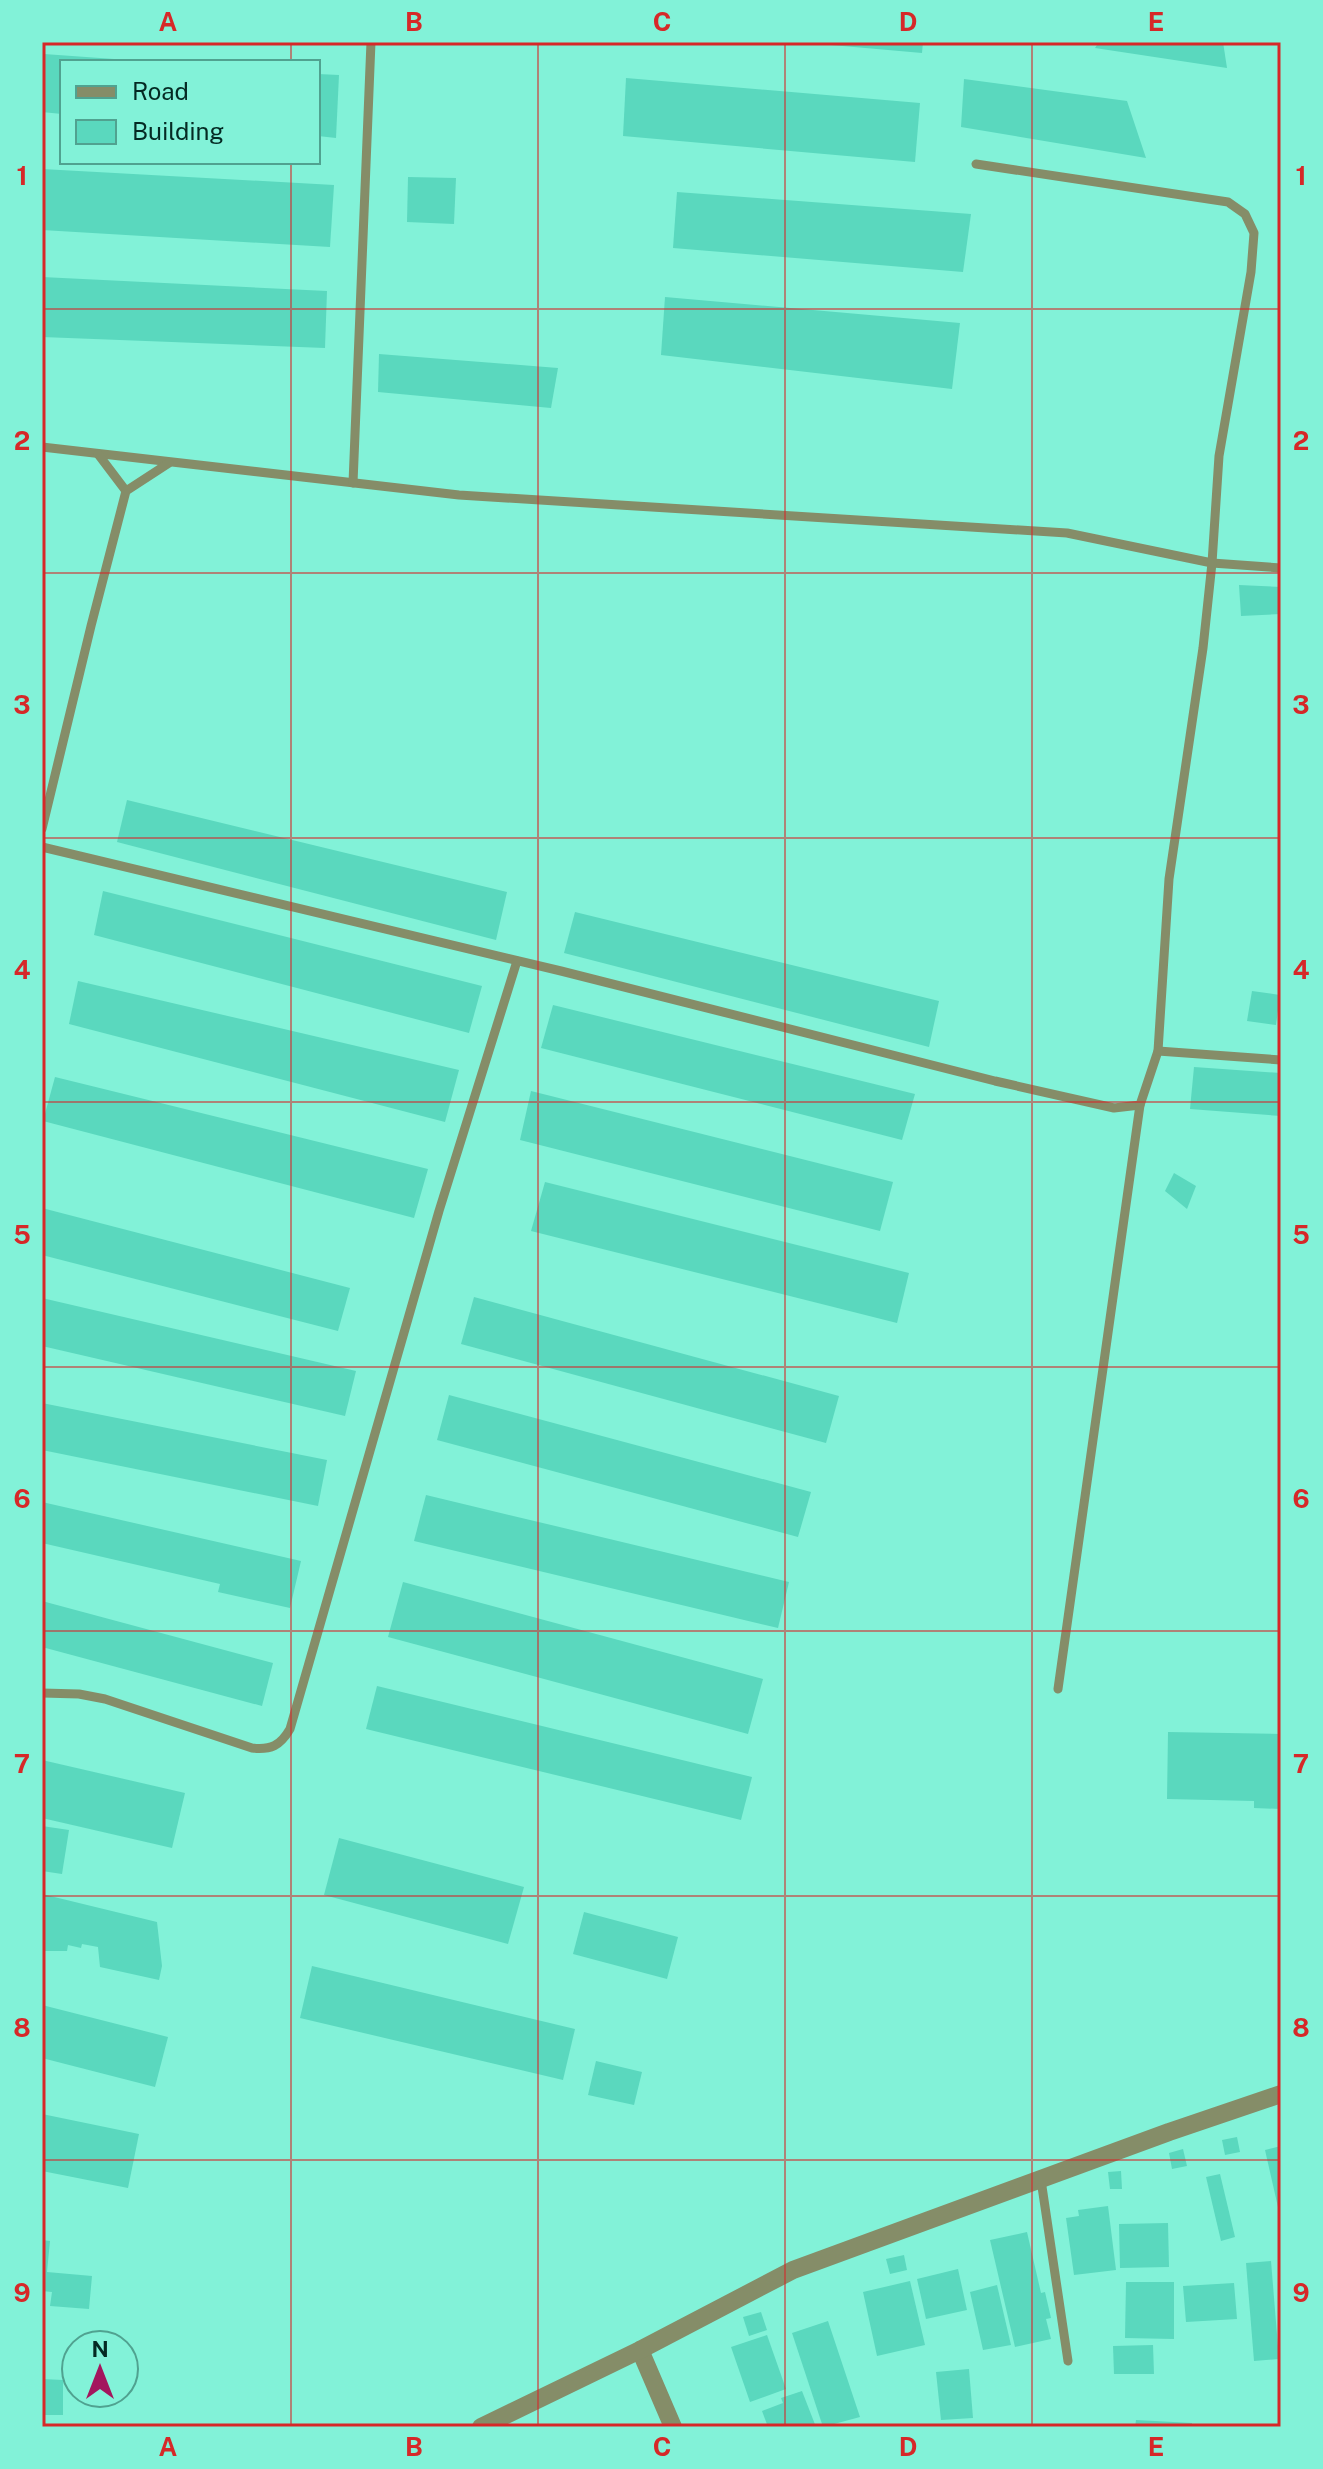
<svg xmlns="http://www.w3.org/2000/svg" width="1323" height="2469" font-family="'Public Sans',sans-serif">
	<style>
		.building { fill: #5ad8be }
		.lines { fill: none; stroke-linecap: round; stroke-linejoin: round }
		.service { stroke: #858d68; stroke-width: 9 }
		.minor { stroke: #858d68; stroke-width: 18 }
		.grid { fill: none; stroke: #d62828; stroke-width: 2; stroke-opacity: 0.55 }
		.neatline { fill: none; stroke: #d62828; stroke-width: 3 }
		.grid-label { font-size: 26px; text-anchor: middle; font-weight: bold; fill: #d62828 }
	</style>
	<rect width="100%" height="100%" fill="#82f2d8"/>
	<g class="building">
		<path d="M820 42H923L922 53 820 44Z"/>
		<path d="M1099 42H1223L1227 68 1095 48Z"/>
		<path d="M44 54 128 60V62H62V114L42 112Z"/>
		<path d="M318 74 339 75 336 138 318 136Z"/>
		<path d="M626 78 920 103 915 162 623 136Z"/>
		<path d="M964 79 1127 101 1146 158 961 127Z"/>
		<path d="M42 169 334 185 330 247 42 230Z"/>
		<path d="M408 177 456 178 454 224 407 222Z"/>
		<path d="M677 192 971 214 963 272 673 248Z"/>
		<path d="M42 277 327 291 325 348 42 337Z"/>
		<path d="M665 297 960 323 952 389 661 355Z"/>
		<path d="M379 354 558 368 551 408 378 392Z"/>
		<path d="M1239 585 1281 587V614L1241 616Z"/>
		<path d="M127 800 507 892 496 940 117 842Z"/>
		<path d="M103 891 482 986 469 1033 94 935Z"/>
		<path d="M575 912 939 1001 929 1047 564 953Z"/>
		<path d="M78 981 459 1070 445 1122 69 1024Z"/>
		<path d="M1252 991 1280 995 1276 1025 1247 1021Z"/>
		<path d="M553 1005 915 1094 902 1140 541 1048Z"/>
		<path d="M1194 1067 1281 1073V1116L1190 1109Z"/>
		<path d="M55 1077 428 1169 414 1218 43 1121Z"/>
		<path d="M531 1091 893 1182 880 1231 520 1140Z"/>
		<path d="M1174 1173 1196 1186 1187 1209 1165 1191Z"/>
		<path d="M545 1182 909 1273 897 1323 531 1231Z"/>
		<path d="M42 1208 350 1288 338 1331 42 1255Z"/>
		<path d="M474 1297 839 1396 826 1443 461 1344Z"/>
		<path d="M42 1298 356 1371 345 1416 42 1346Z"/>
		<path d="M449 1395 811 1492 798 1537 437 1440Z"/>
		<path d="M42 1403 327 1460 318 1506 42 1450Z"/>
		<path d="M426 1495 789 1582 778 1628 414 1541Z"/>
		<path d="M42 1502 301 1561 290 1608 218 1592 220 1584 42 1543Z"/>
		<path d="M403 1582 763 1679 748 1734 388 1637Z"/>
		<path d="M42 1601 273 1663 262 1706 42 1647Z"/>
		<path d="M377 1686 752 1777 741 1820 366 1729Z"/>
		<path d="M1168 1732 1281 1734V1809L1254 1808V1801L1167 1799Z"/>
		<path d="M42 1760 185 1793 172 1848 42 1818Z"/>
		<path d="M42 1826 69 1830 62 1874 42 1871Z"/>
		<path d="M339 1838 524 1887 508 1944 324 1895Z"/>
		<path d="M42 1894 157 1922 162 1966 159 1980 100 1967 98 1947 82 1944 81 1948 68 1945 67 1951H42Z"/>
		<path d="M584 1912 678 1937 667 1979 573 1954Z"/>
		<path d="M312 1966 575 2029 563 2080 300 2018Z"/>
		<path d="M42 2005 168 2037 155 2087 42 2058Z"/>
		<path d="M596 2061 642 2072 634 2105 588 2095Z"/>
		<path d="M42 2114 139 2134 128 2188 42 2171Z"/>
		<path d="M1237 2137 1240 2152 1225 2155 1222 2140Z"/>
		<path d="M1281 2146V2216H1280L1265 2150Z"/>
		<path d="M1183 2149 1187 2166 1172 2169 1169 2153Z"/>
		<path d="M1121 2171 1122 2189H1110L1108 2172Z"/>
		<path d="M1220 2174 1235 2237 1221 2241 1206 2177Z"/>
		<path d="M1108 2206 1116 2270 1074 2275 1066 2218 1079 2216 1078 2210Z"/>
		<path d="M1168 2223 1169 2267 1120 2268 1119 2224Z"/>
		<path d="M1027 2232 1041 2293 1045 2292 1051 2318 1046 2319 1051 2339 1015 2347 990 2240Z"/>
		<path d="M42 2240 50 2241 47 2272 92 2276 89 2309 50 2306 52 2292 42 2291Z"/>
		<path d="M904 2255 907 2270 890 2274 886 2259Z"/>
		<path d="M1271 2261 1279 2359 1254 2361 1246 2263Z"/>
		<path d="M958 2269 967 2310 926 2319 917 2279Z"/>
		<path d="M910 2281 925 2345 877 2356 863 2292Z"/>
		<path d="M1126 2282H1174V2339L1125 2338Z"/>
		<path d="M1234 2283 1237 2319 1186 2322 1183 2286Z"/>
		<path d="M997 2285 1011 2345 983 2350 970 2292Z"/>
		<path d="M761 2312 767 2330 749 2336 743 2317Z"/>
		<path d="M828 2321 860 2417 823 2427 792 2333Z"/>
		<path d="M767 2335 786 2389 750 2402 731 2347Z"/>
		<path d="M1153 2345 1154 2374H1114L1113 2346Z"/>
		<path d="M969 2369 973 2418 941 2420 936 2372Z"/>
		<path d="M42 2379 63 2380V2415H42Z"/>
		<path d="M802 2391 816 2427H768L762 2411 783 2403 781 2398Z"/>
		<path d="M1136 2420 1192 2423V2427H1135Z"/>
	</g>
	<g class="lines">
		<g class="service">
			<path d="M42 447 459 495 1067 533 1212 563 1281 568"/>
			<path d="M98 454 126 491"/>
			<path d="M353 483 371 42"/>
			<path d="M42 829 91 626 126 491 169 463"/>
			<path d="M42 847 561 971 995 1081 1114 1108 1140 1105 1158 1051 1169 879 1203 648 1212 563 1219 456 1251 272 1254 233 1245 214 1228 202 976 164"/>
			<path d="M1158 1051 1281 1060"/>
			<path d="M1058 1689 1140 1105"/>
			<path d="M42 1693 79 1694 105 1699 252 1748C271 1750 280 1746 290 1729L439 1211 517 961"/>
			<path d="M1041 2180 1068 2361"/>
		</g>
		<g class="minor">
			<path d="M640 2350 673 2427"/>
			<path d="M481 2427 640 2350 793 2270 1169 2132 1281 2094"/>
		</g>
	</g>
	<path class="grid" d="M291 42V62M538 42V2427M785 42V2427M1032 42V2427M291 162V2427M42 309H1281M42 573H1281M42 838H1281M42 1102H1281M42 1367H1281M42 1631H1281M42 1896H1281M42 2160H1281"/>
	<rect width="1323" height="2469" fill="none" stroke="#82f2d8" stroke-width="88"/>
	<rect x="60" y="60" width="260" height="104" fill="#82f2d8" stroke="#50a290" stroke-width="2"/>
	<rect x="76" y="86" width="40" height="12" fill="#858d68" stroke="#50a290" stroke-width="2"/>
	<text x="132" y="100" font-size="24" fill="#042a23">Road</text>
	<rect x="76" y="120" width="40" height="24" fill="#5ad8be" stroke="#50a290" stroke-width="2"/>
	<text x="132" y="140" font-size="24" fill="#042a23">Building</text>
	<g transform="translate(100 2369)"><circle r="38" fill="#82f2d8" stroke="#50a290" stroke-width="2"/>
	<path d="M0-6L14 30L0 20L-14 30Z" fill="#a3165d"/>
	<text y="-12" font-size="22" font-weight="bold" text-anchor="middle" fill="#042a23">N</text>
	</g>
	<rect x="44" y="44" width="1235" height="2381" class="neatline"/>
	<g class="grid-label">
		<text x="168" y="31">A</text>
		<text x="414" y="31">B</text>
		<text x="662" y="31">C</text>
		<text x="908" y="31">D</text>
		<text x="1156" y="31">E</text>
		<text x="22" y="185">1</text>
		<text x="1301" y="185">1</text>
		<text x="22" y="450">2</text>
		<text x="1301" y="450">2</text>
		<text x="22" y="714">3</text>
		<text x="1301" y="714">3</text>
		<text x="22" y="979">4</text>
		<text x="1301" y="979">4</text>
		<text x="22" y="1244">5</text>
		<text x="1301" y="1244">5</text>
		<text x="22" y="1508">6</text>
		<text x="1301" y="1508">6</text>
		<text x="22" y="1773">7</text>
		<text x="1301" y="1773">7</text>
		<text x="22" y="2037">8</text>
		<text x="1301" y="2037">8</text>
		<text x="22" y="2302">9</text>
		<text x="1301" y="2302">9</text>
		<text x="168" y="2456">A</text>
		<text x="414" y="2456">B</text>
		<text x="662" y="2456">C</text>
		<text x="908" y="2456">D</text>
		<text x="1156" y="2456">E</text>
	</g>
</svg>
